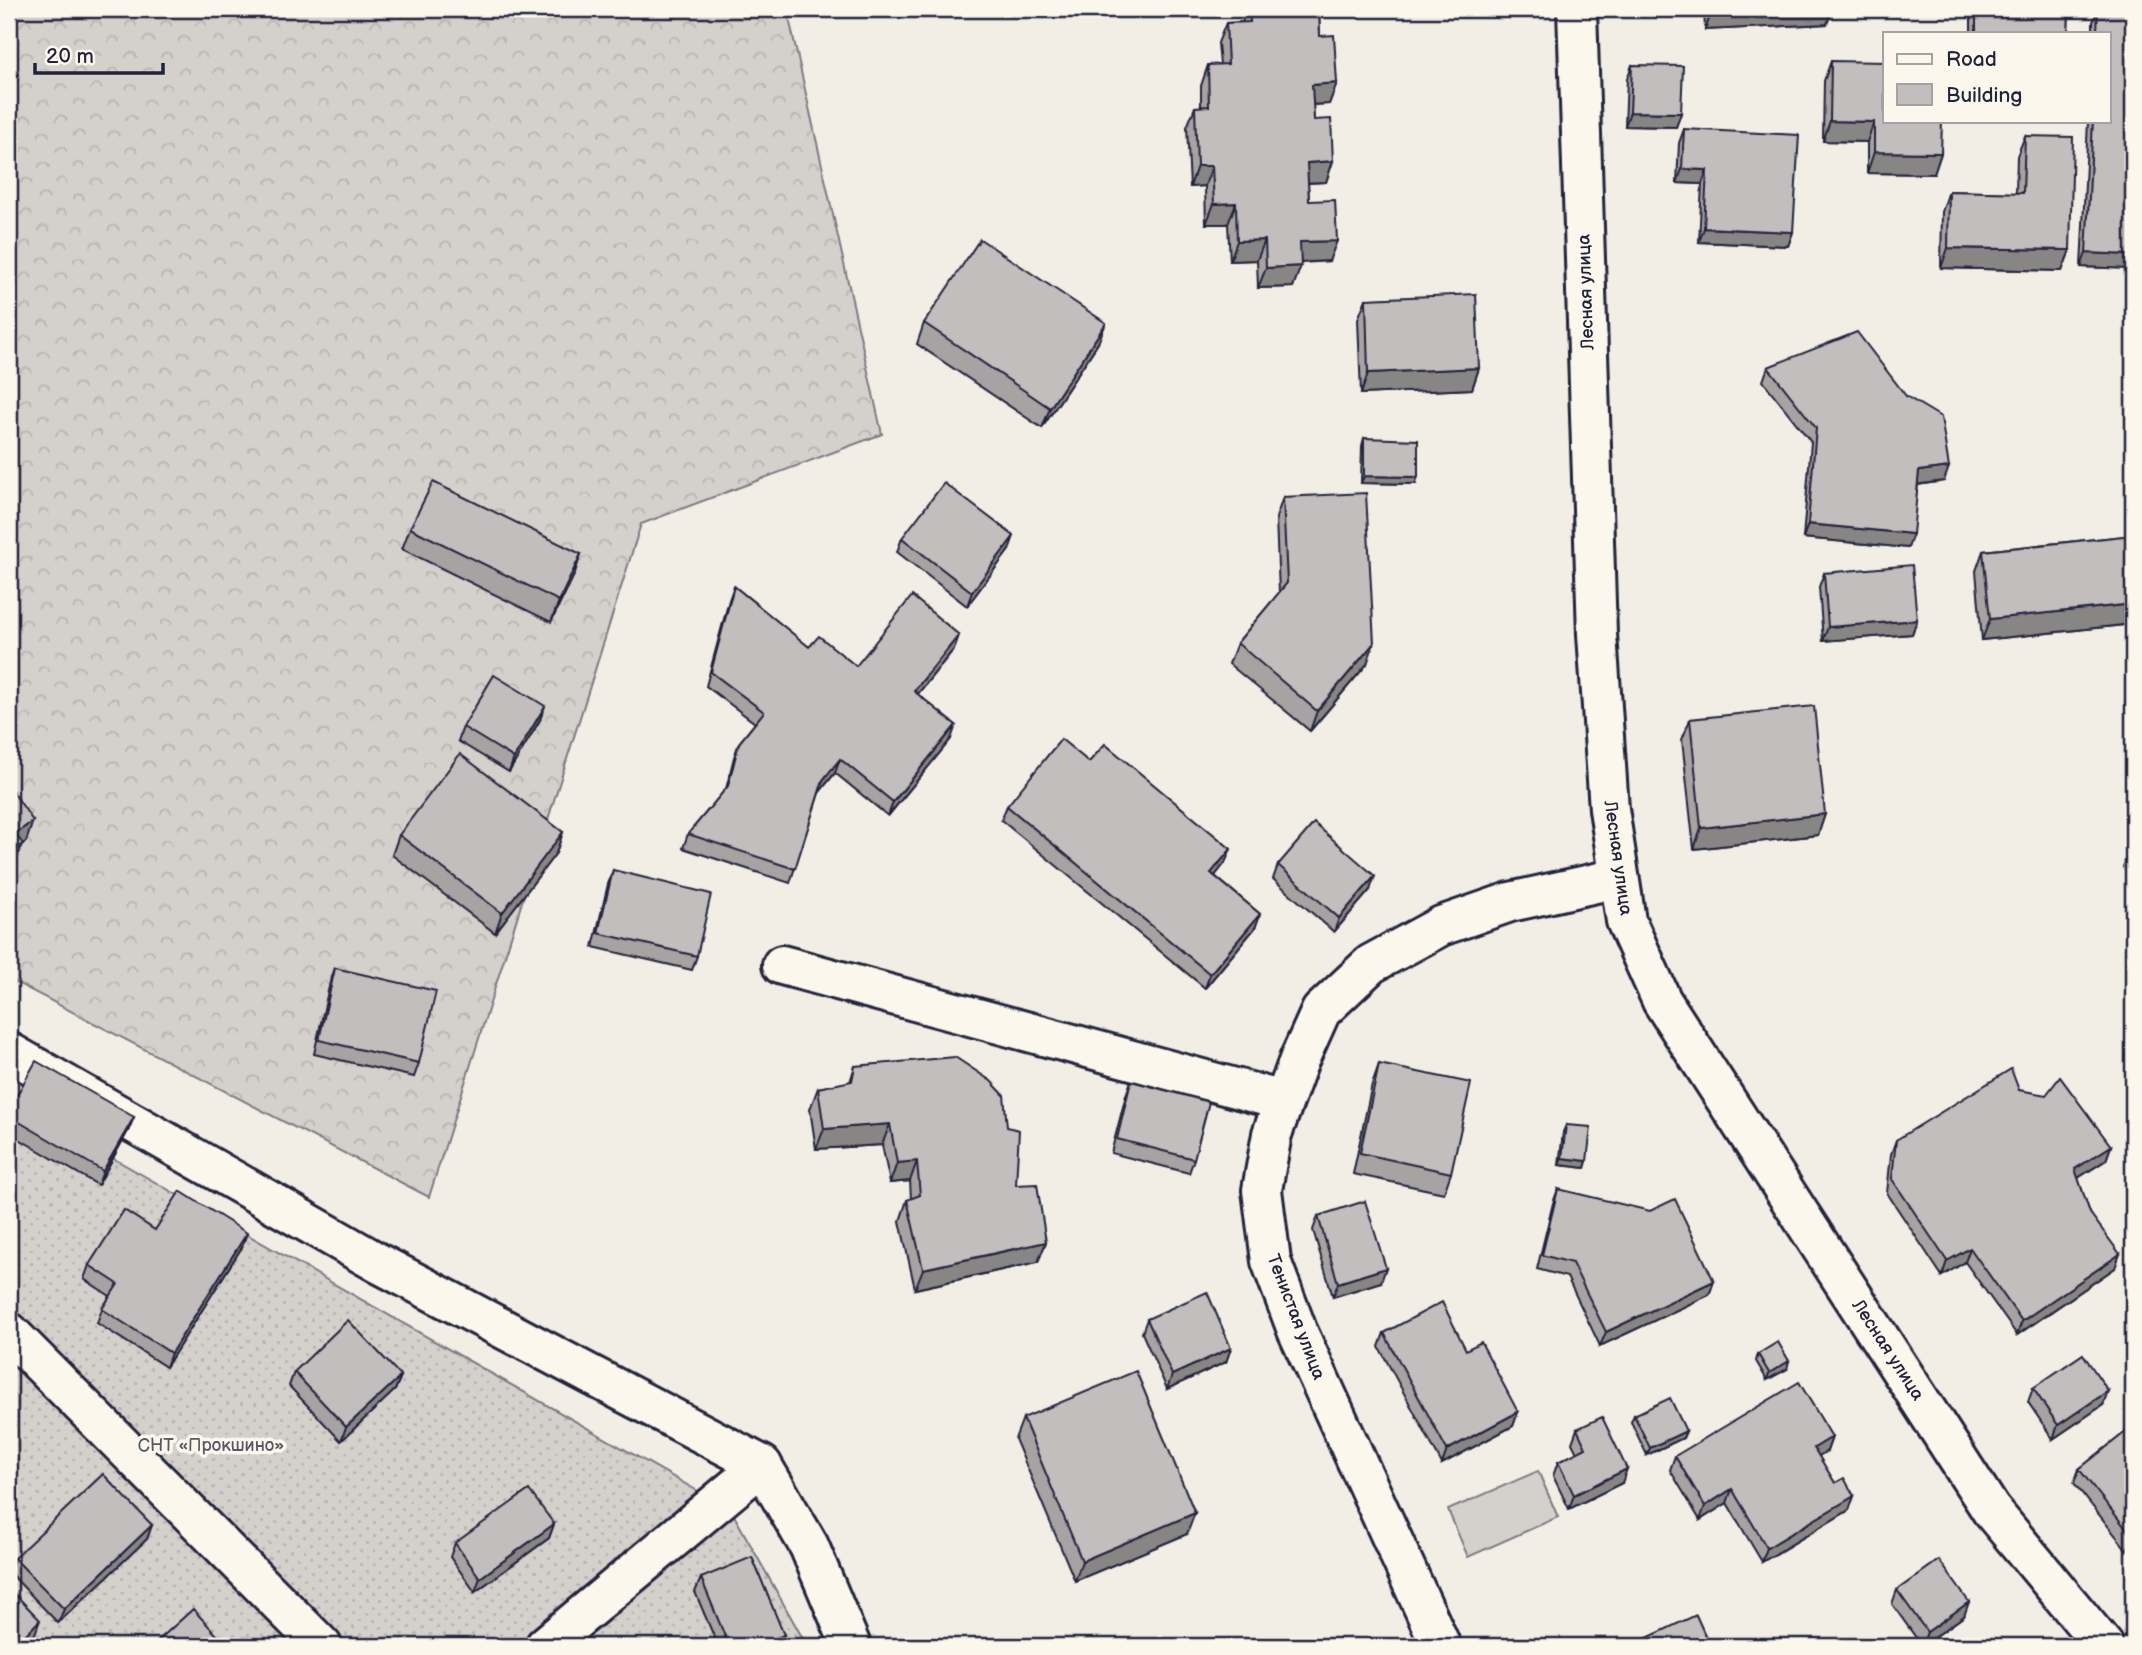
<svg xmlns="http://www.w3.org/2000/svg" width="2142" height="1655" font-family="'Balsamiq Sans',sans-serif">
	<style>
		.forest { fill: url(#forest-crowns); stroke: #7b7a84; stroke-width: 2 }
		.park { fill: #d4d1cc; stroke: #7b7a84; stroke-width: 2 }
		.garden { fill: url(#garden-dots); stroke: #7b7a84; stroke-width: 2 }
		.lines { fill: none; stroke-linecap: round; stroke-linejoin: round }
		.minor-casing { stroke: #22223b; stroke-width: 44 }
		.minor { stroke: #fbf7ec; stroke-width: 38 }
		.wall { fill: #a7a3a3; stroke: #22223b; stroke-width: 2 }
		.shaded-wall { fill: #888585; stroke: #22223b; stroke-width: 2 }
		.building { fill: #c2bebe; stroke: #22223b; stroke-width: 2 }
		.labels { text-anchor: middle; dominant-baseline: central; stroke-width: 7; stroke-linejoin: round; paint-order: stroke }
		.street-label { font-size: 18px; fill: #22223b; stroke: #fbf7ec }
		.park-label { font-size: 18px; fill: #575766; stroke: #fbf7ec }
	</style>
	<defs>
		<pattern id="forest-crowns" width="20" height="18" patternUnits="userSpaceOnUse" patternTransform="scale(1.75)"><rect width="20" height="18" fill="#d4d1cc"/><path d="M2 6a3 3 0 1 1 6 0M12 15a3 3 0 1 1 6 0" fill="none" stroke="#b6b3b0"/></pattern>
		<pattern id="garden-dots" width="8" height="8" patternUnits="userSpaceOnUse" patternTransform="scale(1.75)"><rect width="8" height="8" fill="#d4d1cc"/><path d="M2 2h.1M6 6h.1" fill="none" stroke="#b6b3b0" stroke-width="1.8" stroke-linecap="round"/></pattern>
	</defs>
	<rect width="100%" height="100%" fill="#f2eee5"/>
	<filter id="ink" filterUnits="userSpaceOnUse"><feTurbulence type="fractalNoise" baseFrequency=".0143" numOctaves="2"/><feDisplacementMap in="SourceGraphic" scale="14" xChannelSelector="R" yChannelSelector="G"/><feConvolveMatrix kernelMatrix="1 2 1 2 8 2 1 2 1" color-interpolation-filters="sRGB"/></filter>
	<g filter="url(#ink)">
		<path class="forest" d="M9 9H514L516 13 524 9H787L882 434 641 524 429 1197 9 979Z"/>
		<path class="park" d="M1538 1471 1558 1517 1468 1557 1448 1510Z"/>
		<path class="garden" d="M9 1099 731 1510 807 1646H9Z"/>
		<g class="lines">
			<g class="minor-casing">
				<g id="minor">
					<path d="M1577 9 1597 634 1609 809 1626 921 1662 1001 1991 1510 2104 1646"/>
					<path d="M782 965 1283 1101"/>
					<path d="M9 1052 380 1264 762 1465 809 1546 851 1646"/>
					<path d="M9 1332 322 1646"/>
					<path d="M545 1646 762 1465"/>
					<path d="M1441 1646 1297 1330 1271 1261 1262 1190 1272 1134 1299 1060 1321 1011 1371 964 1441 926 1510 902 1618 878"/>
				</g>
			</g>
			<use href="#minor" class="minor"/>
		</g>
		<g class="wall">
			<path d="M1246 9H1319L1320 36 1337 83 1329 104 1313 105 1314 120 1333 161 1326 182 1308 183 1309 201 1329 261 1301 263 1293 287 1258 288 1257 260 1230 261 1228 224H1206L1205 186 1190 187 1187 127 1195 107H1201V86L1208 65H1220L1218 43 1226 23 1242 22Z"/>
			<path d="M1704 9H1832L1827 24 1705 30Z"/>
			<path d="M1971 9H2069L2068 33H1971Z"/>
			<path d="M2098 9H2133V269L2081 267 2088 121H2109V33H2093V22Z"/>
			<path d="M1831 61 1941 153 1934 174 1867 173V142L1823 141 1824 81Z"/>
			<path d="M1632 65 1681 113 1676 127 1625 126 1627 79Z"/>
			<path d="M1684 129 1793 232 1788 246 1699 242 1702 184 1677 183 1679 143Z"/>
			<path d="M2025 136 2070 250 2062 271 1941 268 1942 212 1949 191 2016 193 2017 156Z"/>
			<path d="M1366 299 1479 368 1472 389 1361 394 1358 319Z"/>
			<path d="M924 323 1098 343 1042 428 917 344Z"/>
			<path d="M1768 367 1944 481 1918 485 1908 548 1803 538 1811 442 1763 381Z"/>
			<path d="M1364 438 1415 484 1361 483 1362 446Z"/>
			<path d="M1283 497 1367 664 1310 731 1229 664 1237 643 1279 593 1276 518Z"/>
			<path d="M410 528 581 554 574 575 551 622 402 549Z"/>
			<path d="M2133 535V624L1982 640 1976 571 1983 551Z"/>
			<path d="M902 538 1009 550 967 606 897 552Z"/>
			<path d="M1824 573 1917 620 1912 634 1823 641 1819 587Z"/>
			<path d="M734 586 809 647 856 666 959 635 954 649 917 694 951 739 888 816 835 773 819 793 790 883 683 848 688 834 726 789 734 757 739 743 755 723 706 686 729 600Z"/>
			<path d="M1690 719 1825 814 1818 835 1694 849 1682 740Z"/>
			<path d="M540 720 509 772 458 741 463 727Z"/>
			<path d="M1089 762 1225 863 1215 876 1260 914 1255 928 1205 988 1001 820 1007 806Z"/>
			<path d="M563 832 556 853 495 933 392 855 399 835Z"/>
			<path d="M2133 855V881L2123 867 2126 860Z"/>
			<path d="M1278 865 1370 890 1334 932 1273 879Z"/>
			<path d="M613 870 697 956 692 970 593 947 608 884Z"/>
			<path d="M335 968 419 1063 414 1077 314 1054 330 982Z"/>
			<path d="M1379 1064 1451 1173 1444 1193 1353 1174 1372 1084Z"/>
			<path d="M855 1066 1007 1127 1016 1185 1046 1242 1038 1262 915 1289 900 1221 907 1200 911 1199 910 1181 890 1183 882 1145 816 1149 810 1109 818 1088 850 1082Z"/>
			<path d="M1131 1081 1194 1159 1189 1173 1111 1153 1126 1095Z"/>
			<path d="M2019 1090 2111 1146 2106 1160 2078 1178 2090 1213 2115 1268 2017 1335 1965 1262 1942 1276 1887 1193 1891 1154 1896 1140Z"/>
			<path d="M9 1109 134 1117 128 1131 98 1185 9 1133Z"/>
			<path d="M1566 1125 1587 1161 1585 1168 1559 1165 1563 1132Z"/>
			<path d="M1558 1189 1714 1281 1709 1295 1600 1346 1567 1277 1537 1269 1553 1203Z"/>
			<path d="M1318 1216 1381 1282 1333 1297 1313 1230Z"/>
			<path d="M155 1230 242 1247 166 1367 97 1323 102 1309 110 1296 84 1279 89 1265Z"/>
			<path d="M1147 1319 1231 1348 1226 1362 1167 1389 1142 1333Z"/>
			<path d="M1384 1333 1466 1350 1518 1412 1513 1426 1442 1464 1379 1347Z"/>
			<path d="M1758 1354 1787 1369 1767 1380 1756 1361Z"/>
			<path d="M294 1372 401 1376 395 1390 341 1441 289 1386Z"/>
			<path d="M2033 1388 2103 1405 2053 1439 2028 1402Z"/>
			<path d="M1634 1415 1686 1431 1683 1438 1647 1455 1631 1422Z"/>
			<path d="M1023 1418 1187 1534 1075 1581 1015 1439Z"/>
			<path d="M2133 1426V1545L2127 1550 2074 1483 2079 1469Z"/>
			<path d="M1577 1429 1622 1483 1569 1509 1553 1476 1558 1462 1577 1453 1572 1443Z"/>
			<path d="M1832 1437 1827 1451 1818 1456 1835 1483 1854 1496 1849 1510 1762 1562 1727 1503 1700 1520 1670 1470 1675 1456Z"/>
			<path d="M554 1524 549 1538 475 1592 450 1557 455 1543Z"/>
			<path d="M152 1525 147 1539 58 1623 9 1572 14 1558Z"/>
			<path d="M701 1578 780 1646H718L695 1592Z"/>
			<path d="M1897 1590 1964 1616 1922 1646 1892 1604Z"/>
		</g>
		<g class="shaded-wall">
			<path d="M1832 10 1827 24 1705 30 1710 16Z"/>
			<path d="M1337 83 1329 104 1305 105 1312 85Z"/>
			<path d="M1630 112 1681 113 1676 127 1625 126Z"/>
			<path d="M1830 121 1874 122 1867 142 1823 141Z"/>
			<path d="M1874 152 1941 153 1934 174 1867 173Z"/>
			<path d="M1333 161 1326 182 1300 183 1307 163Z"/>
			<path d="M1197 166H1212L1205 186 1190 187Z"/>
			<path d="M1682 169 1707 170 1702 184 1677 183Z"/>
			<path d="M1236 203 1228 224H1206L1214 204Z"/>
			<path d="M1704 228 1793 232 1788 246 1699 242Z"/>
			<path d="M1265 240 1257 260 1230 261 1237 241Z"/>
			<path d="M1337 241 1329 261 1292 263 1300 242Z"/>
			<path d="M1948 248 2070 250 2062 271 1941 268Z"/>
			<path d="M2086 253 2133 255V269L2081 267Z"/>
			<path d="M1301 266 1293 287 1258 288 1266 268Z"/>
			<path d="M1106 323 1098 343 1042 428 1050 408Z"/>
			<path d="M1479 368 1472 389 1361 394 1368 373Z"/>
			<path d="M1949 467 1944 481 1914 485 1919 471Z"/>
			<path d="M1364 476 1418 477 1415 484 1361 483Z"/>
			<path d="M1808 524 1913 534 1908 548 1803 538Z"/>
			<path d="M1014 536 1009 550 967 606 972 592Z"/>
			<path d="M581 554 574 575 551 622 559 601Z"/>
			<path d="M2133 604V624L1982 640 1990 619Z"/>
			<path d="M1917 620 1912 634 1823 641 1828 627Z"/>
			<path d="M959 635 954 649 909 705 914 691Z"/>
			<path d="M1374 643 1367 664 1310 731 1317 711Z"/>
			<path d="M545 706 540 720 509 772 514 758Z"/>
			<path d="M956 725 951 739 888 816 893 802Z"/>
			<path d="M840 759 835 773 818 794 823 780Z"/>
			<path d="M1825 814 1818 835 1694 849 1701 828Z"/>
			<path d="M33 821 26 842 22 844 15 864 9 869V852L15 834Z"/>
			<path d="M563 832 556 853 495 933 502 913Z"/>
			<path d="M1231 849 1225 863 1206 887 1211 873Z"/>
			<path d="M1375 876 1370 890 1334 932 1339 918Z"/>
			<path d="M1260 914 1255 928 1205 988 1210 974Z"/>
			<path d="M134 1117 128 1131 98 1185 103 1171Z"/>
			<path d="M890 1124 882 1145 816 1149 824 1129Z"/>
			<path d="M2111 1146 2106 1160 2070 1183 2075 1169Z"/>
			<path d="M1562 1158 1587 1161 1585 1168 1559 1165Z"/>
			<path d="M917 1161 910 1181 890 1183 897 1163Z"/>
			<path d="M247 1233 242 1247 166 1367 171 1353Z"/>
			<path d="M1046 1242 1038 1262 915 1289 923 1269Z"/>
			<path d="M1970 1248 1965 1262 1942 1276 1947 1261Z"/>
			<path d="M2120 1254 2115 1268 2017 1335 2022 1321Z"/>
			<path d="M1386 1268 1381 1282 1333 1297 1338 1283Z"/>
			<path d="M1714 1281 1709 1295 1600 1346 1606 1332Z"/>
			<path d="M1231 1348 1226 1362 1167 1389 1172 1375Z"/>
			<path d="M1789 1361 1787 1369 1767 1380 1769 1373Z"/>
			<path d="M401 1376 395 1390 341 1441 346 1427Z"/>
			<path d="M2108 1391 2103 1405 2053 1439 2058 1425Z"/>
			<path d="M1518 1412 1513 1426 1442 1464 1447 1450Z"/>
			<path d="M1686 1431 1683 1438 1647 1455 1650 1448Z"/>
			<path d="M1832 1437 1827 1451 1809 1462 1814 1448Z"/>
			<path d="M1627 1469 1622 1483 1569 1509 1574 1495Z"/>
			<path d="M1732 1489 1727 1503 1700 1520 1705 1506Z"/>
			<path d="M1854 1496 1849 1510 1762 1562 1767 1548Z"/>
			<path d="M1195 1513 1187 1534 1075 1581 1082 1561Z"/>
			<path d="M554 1524 549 1538 475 1592 480 1578Z"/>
			<path d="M152 1525 147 1539 58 1623 64 1609Z"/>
			<path d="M2133 1535V1545L2127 1550 2132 1536Z"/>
			<path d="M1969 1602 1964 1616 1922 1646 1927 1632Z"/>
			<path d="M40 1620 35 1634 23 1646H14Z"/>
			<path d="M784 1635 780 1646H756Z"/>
		</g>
		<g class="building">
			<path d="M1250 9H1319L1320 36 1334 35 1337 83 1312 85 1314 120 1331 119 1333 161 1307 163 1309 201 1335 200 1337 241 1300 242 1301 266 1266 268 1265 240 1237 241 1236 203 1214 204 1212 166H1197L1195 107 1209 106 1208 65 1228 64 1226 23 1250 22Z"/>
			<path d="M1709 9H1832V10L1710 16Z"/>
			<path d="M1976 9H2069L2068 33H1976Z"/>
			<path d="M2098 9H2133V255L2086 253 2093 121H2109V33H2097Z"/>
			<path d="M1831 61 1885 62V121H1942L1941 153 1874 152V122L1830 121Z"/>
			<path d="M1632 65 1683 66 1681 113 1630 112Z"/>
			<path d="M1684 129 1799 135 1793 232 1704 228 1707 170 1682 169Z"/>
			<path d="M2025 136 2073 137 2070 250 1948 248 1949 191 2023 193Z"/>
			<path d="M980 239 1106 323 1050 408 924 323Z"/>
			<path d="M1476 294 1479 368 1368 373 1366 299Z"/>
			<path d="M1857 332 1906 396 1941 417 1949 467 1919 471 1913 534 1808 524 1816 428 1768 367Z"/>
			<path d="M1364 438 1418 440V477L1364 476Z"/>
			<path d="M433 482 581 554 559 601 410 528Z"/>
			<path d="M944 483 1014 536 972 592 902 538Z"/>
			<path d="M1366 493 1374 643 1317 711 1237 643 1287 583 1283 497Z"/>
			<path d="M2133 535V604L1990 619 1983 551Z"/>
			<path d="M1912 565 1917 620 1828 627 1824 573Z"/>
			<path d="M734 586 809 647 819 636 856 666 912 596 959 635 914 691 956 725 893 802 840 759 823 780 795 869 688 834 728 786 739 743 764 712 711 672Z"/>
			<path d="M494 675 545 706 514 758 463 727Z"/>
			<path d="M1814 706 1825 814 1701 828 1690 719Z"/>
			<path d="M1061 739 1089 762 1105 744 1231 849 1211 873 1260 914 1210 974 1007 806Z"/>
			<path d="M460 754 563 832 502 913 399 835Z"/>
			<path d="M9 786 33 821 15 834 23 844 9 854Z"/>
			<path d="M1314 823 1375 876 1339 918 1278 865Z"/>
			<path d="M2133 855V871L2126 860Z"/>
			<path d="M613 870 711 894 697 956 598 933Z"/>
			<path d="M335 968 436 991 419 1063 319 1040Z"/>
			<path d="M955 1057 991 1081 1004 1095 1007 1127 1019 1130 1016 1185 1037 1184 1046 1242 923 1269 907 1200 920 1195 917 1161 897 1163 890 1124 824 1129 818 1088 852 1081 855 1066Z"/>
			<path d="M36 1061 134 1117 103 1171 9 1116V1109Z"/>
			<path d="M1379 1064 1471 1083 1451 1173 1360 1153Z"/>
			<path d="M2011 1069 2019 1090 2046 1095 2060 1077 2111 1146 2075 1169 2090 1213 2120 1254 2022 1321 1970 1248 1947 1261 1892 1179 1896 1140Z"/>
			<path d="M1131 1081 1209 1102 1194 1159 1117 1139Z"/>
			<path d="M1566 1125 1591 1127 1587 1161 1562 1158Z"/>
			<path d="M1558 1189 1650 1211 1675 1199 1714 1281 1606 1332 1572 1263 1542 1255Z"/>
			<path d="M180 1191 247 1233 171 1353 102 1309 118 1284 89 1265 124 1210 155 1230Z"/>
			<path d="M1365 1201 1386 1268 1338 1283 1318 1216Z"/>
			<path d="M1207 1292 1231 1348 1172 1375 1147 1319Z"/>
			<path d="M1442 1302 1466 1350 1481 1342 1518 1412 1447 1450 1384 1333Z"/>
			<path d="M348 1320 401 1376 346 1427 294 1372Z"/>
			<path d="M1778 1342 1789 1361 1769 1373 1758 1354Z"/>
			<path d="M2083 1354 2108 1391 2058 1425 2033 1388Z"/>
			<path d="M1136 1371 1195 1513 1082 1561 1023 1418Z"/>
			<path d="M1799 1382 1832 1437 1814 1448 1835 1483 1844 1478 1854 1496 1767 1548 1732 1489 1705 1506 1675 1456Z"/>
			<path d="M1670 1398 1686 1431 1650 1448 1634 1415Z"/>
			<path d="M1602 1417 1627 1469 1574 1495 1558 1462 1586 1448 1577 1429Z"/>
			<path d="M2133 1426V1535L2132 1536 2079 1469Z"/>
			<path d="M103 1474 152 1525 64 1609 14 1558Z"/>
			<path d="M529 1490 554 1524 480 1578 455 1543Z"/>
			<path d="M752 1557 784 1635 756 1646H729L701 1578Z"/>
			<path d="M1939 1560 1969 1602 1927 1632 1897 1590Z"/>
			<path d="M9 1588 40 1620 14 1646H9Z"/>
			<path d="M193 1609 227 1646H152Z"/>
			<path d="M1696 1615 1710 1646H1630Z"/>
		</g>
	</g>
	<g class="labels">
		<g class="street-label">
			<text transform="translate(1586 292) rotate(-92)">Лесная улица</text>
			<text transform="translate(1618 858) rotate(82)">Лесная улица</text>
			<text transform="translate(1296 1317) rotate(69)">Тенистая улица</text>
			<text transform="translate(1888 1350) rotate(57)">Лесная улица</text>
		</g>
		<g class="park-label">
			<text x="211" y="1445">СНТ «Прокшино»</text>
		</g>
	</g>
	<rect width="2142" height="1655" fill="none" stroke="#fbf7ec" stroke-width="35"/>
	<rect x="18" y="18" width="2107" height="1620" fill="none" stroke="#22223b" stroke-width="2.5" filter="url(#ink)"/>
	<rect x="1883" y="32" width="228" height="91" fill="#fbf7ec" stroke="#a4a2a5" stroke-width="2"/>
	<rect x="1897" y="54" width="35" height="10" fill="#fbf7ec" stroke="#a4a2a5" stroke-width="2"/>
	<text x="1946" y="66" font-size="21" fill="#22223b">Road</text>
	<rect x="1897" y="84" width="35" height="21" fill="#c2bebe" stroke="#a4a2a5" stroke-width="2"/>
	<text x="1946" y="102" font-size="21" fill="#22223b">Building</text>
	<path d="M35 63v10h128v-10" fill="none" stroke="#22223b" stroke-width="3.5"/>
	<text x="46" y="63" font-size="21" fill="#22223b" stroke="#fbf7ec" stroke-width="5" paint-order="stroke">20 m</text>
</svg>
